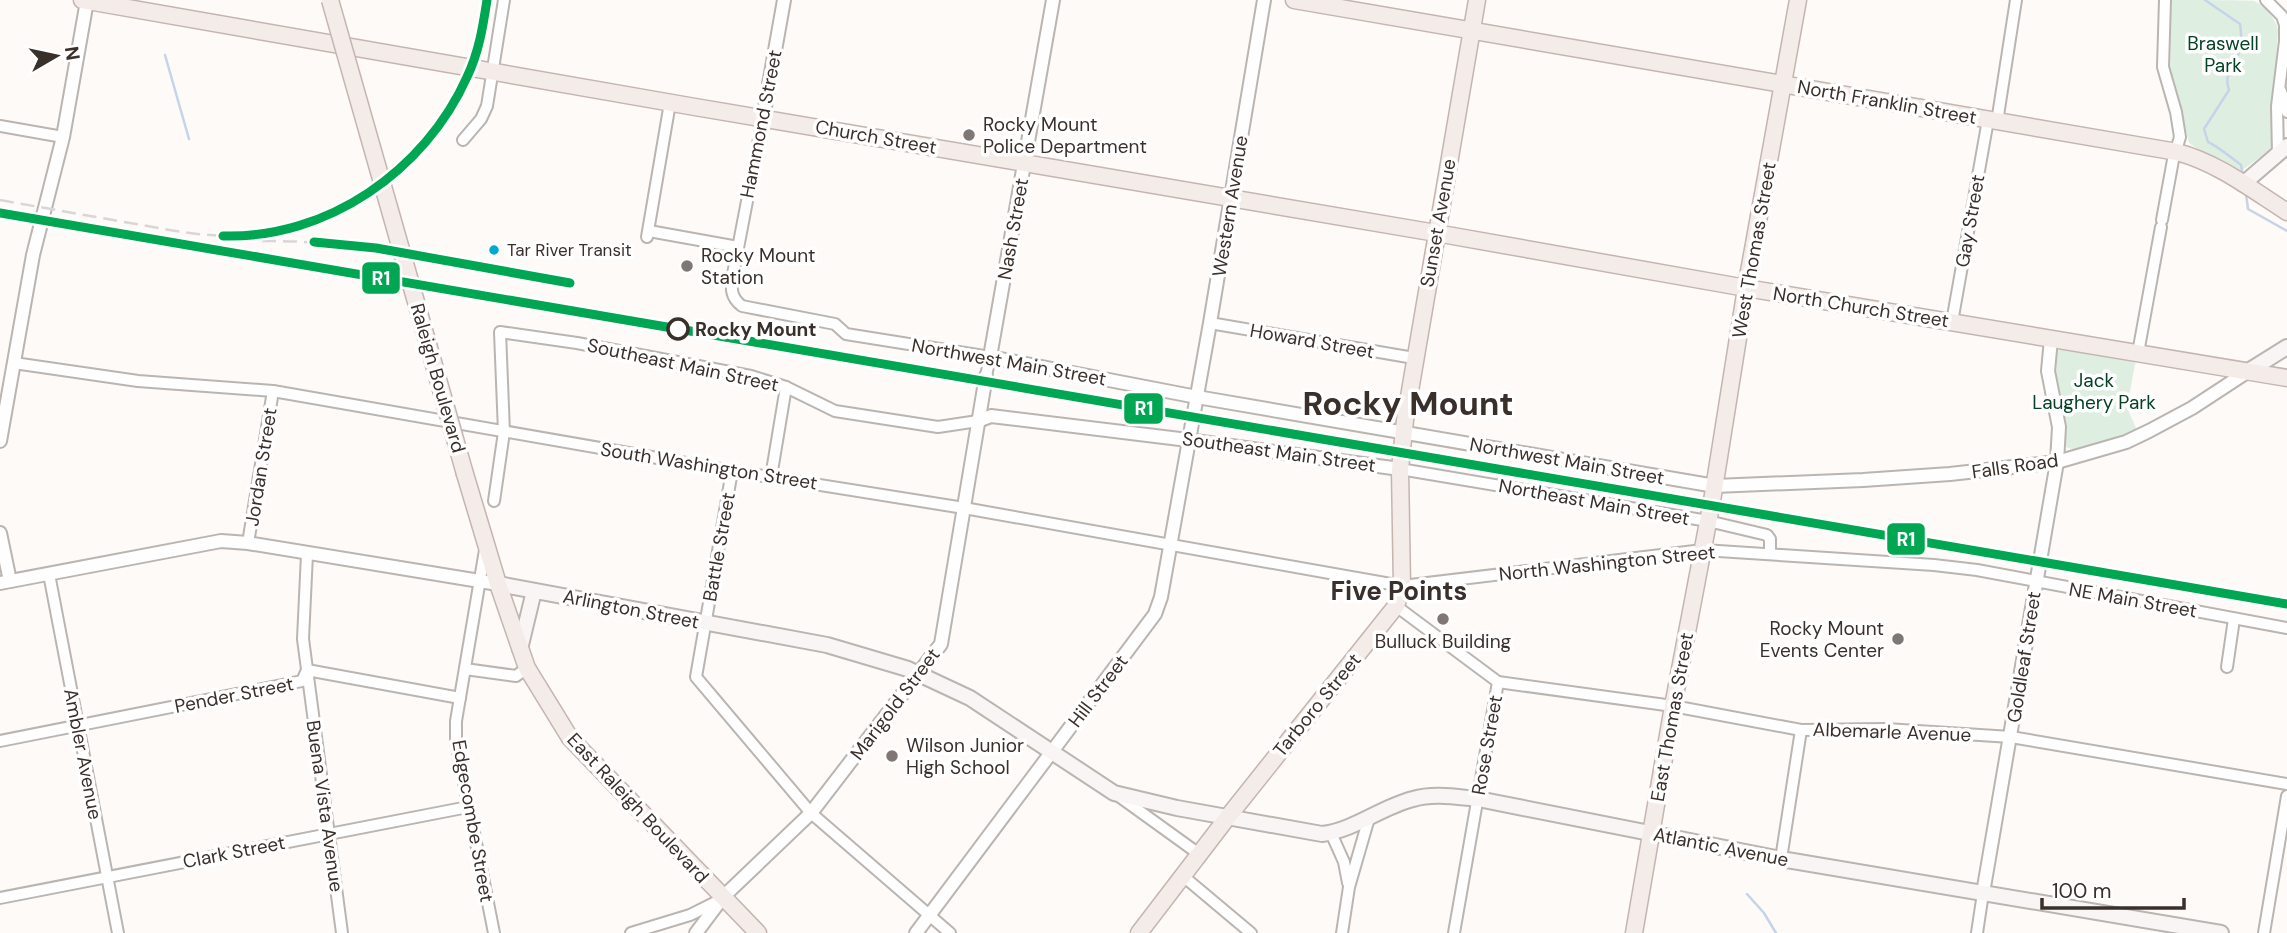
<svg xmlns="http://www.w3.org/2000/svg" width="2287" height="933" font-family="'DM Sans',sans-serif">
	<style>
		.green { fill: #deefe2 }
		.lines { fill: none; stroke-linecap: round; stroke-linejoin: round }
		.stream { stroke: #c6d4e8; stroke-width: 2.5 }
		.minor-casing { stroke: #bab5b1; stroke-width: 14 }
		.tertiary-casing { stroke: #bab5b1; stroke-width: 16 }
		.secondary-casing { stroke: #bab5b1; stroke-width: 18 }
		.primary-casing { stroke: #c4b5af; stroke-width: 19 }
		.minor { stroke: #fffefe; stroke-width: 10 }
		.tertiary { stroke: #fffefe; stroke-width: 12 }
		.secondary { stroke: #f9f5f4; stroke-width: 14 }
		.primary { stroke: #f4ece9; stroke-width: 16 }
		.rail { stroke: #d8d6d6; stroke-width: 2.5; stroke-dasharray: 14 7; stroke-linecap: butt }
		.primary-bridge-casing { stroke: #c4b5af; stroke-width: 19; stroke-linecap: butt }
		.primary-bridge { stroke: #f4ece9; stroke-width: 16 }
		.rail-1-casing { stroke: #fff; stroke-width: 14 }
		.rail-1 { stroke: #00a651; stroke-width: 9 }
		.poi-dot { fill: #7e7773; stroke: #fff; stroke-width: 2.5 }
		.bus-dot { fill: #00a9ce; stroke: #fff; stroke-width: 2.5 }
		.stop-dot { fill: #fff; stroke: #3a302b; stroke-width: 3.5 }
		.labels { text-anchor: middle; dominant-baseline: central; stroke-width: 7; stroke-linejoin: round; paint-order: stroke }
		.bus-label { font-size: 17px; fill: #3a302b; stroke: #fff; text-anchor: start }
		.park-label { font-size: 19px; fill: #054225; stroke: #fff }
		.street-label { font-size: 19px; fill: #3a302b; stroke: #fff }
		.poi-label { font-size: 19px; fill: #3a302b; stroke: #fff; text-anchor: start }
		.stop-label { font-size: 19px; font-weight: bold; fill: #3a302b; stroke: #fff; text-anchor: start }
		.district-label { font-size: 26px; font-weight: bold; fill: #3a302b; stroke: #fff }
		.town-label { font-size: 33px; font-weight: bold; fill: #3a302b; stroke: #fff }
		.line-badge { stroke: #fff; stroke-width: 2.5 }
		.badge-label { font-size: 19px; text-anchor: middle; font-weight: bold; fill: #fff }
	</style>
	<rect width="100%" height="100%" fill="#fdfaf8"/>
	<g class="green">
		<path d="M2171 0C2184 0 2246 0 2254 1 2265 6 2276 19 2278 30L2273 114 2275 144 2266 153 2241 171 2196 148 2189 143 2170 70Z"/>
		<path d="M2064 347 2136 359 2127 408 2137 430 2082 450 2077 451 2066 447 2053 368 2056 352Z"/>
	</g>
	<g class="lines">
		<g class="stream">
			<path d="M2205 0 2240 24C2242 34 2241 49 2237 58 2231 71 2224 75 2229 90L2204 129 2208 142C2217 146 2232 158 2241 165L2243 177"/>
			<path d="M165 55 189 139"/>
			<path d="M2246 194 2248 209 2287 231"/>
			<path d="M1747 894 1764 913 1776 933"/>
		</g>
		<g class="minor-casing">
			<g id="minor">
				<path d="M2266 0 2282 16 2285 25V41L2277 106 2278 154"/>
				<path d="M2281 91 2287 112"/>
				<path d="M763 118 733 274C731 288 730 297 742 306L835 324 846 334 990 357 986 376"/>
				<path d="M1997 122 2016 0"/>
				<path d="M0 126 63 137"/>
				<path d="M463 140 481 119 487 106 504 0"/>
				<path d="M2162 220 2173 160 2180 137 2176 112 2163 67 2165 0"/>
				<path d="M649 231 738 247"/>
				<path d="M647 237 670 103"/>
				<path d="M1952 322 1988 120"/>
				<path d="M1210 323 1414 358"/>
				<path d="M2138 353 2161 227"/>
				<path d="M14 363 138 381 273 391 732 471 964 508 1402 586 1703 550 1934 565 1977 570 2287 628"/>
				<path d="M1400 469 1708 521 1767 535 1770 539V553"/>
				<path d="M732 471 696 677 811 813 950 933"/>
				<path d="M771 477 786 387"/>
				<path d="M494 501 504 432 500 332 577 343 751 376 786 387 835 411 938 427 978 421"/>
				<path d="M248 543 273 391"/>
				<path d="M485 550 456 721V742L494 933"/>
				<path d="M307 554 303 639 342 933"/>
				<path d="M49 574 118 933"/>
				<path d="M1396 606 1498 682 1454 933"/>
				<path d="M2227 667 2234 619"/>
				<path d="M465 669 516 676 527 668"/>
				<path d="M1498 682 1673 706 1801 730 1886 729 2011 737 2287 784"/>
				<path d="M0 741 302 681 307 670 460 698"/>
				<path d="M1120 797 1199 854"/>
				<path d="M1331 833 1344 862 1348 883"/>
				<path d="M1781 859 1801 730"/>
				<path d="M1183 876 1251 933"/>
				<path d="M0 898 468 807"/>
				<path d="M631 933 690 915 718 901"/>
				<path d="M1342 933 1349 887 1369 818"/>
				<path d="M1977 933 1983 893"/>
				<path d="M2264 933 2287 796"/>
			</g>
		</g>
		<g class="tertiary-casing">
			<g id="tertiary">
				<path d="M1053 0 990 357 1197 397 1715 486 1863 480 1950 474 2057 462 2126 442 2149 431 2192 408 2247 372"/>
				<path d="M763 118 784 0"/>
				<path d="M978 421 991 416 1188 440 1400 469"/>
				<path d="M0 441 33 255 63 137 87 1"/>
				<path d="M0 533 10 581"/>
				<path d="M0 583 221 541 248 543 498 584"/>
				<path d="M1983 893 2057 462 2059 427 2048 371 2051 339"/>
				<path d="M696 933 723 897 811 813 941 644 986 376"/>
				<path d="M916 933 1155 614 1161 597 1210 323 1264 0"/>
			</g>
		</g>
		<g class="secondary-casing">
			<g id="secondary">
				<path d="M2243 184 2287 146"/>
				<path d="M2247 372 2287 347"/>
				<path d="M498 584 827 645 908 669 970 698 1114 793 1177 808 1322 834C1355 830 1381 807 1413 799 1434 793 1456 797 1478 799L1781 859 2221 933"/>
				<path d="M520 649 534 591"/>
			</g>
		</g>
		<g class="primary-casing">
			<g id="primary">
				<path d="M82 0 695 107 1436 233 1746 288 2287 378"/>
				<path d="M1294 0 2177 152C2218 163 2251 189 2287 212"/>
				<path d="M465 474 498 584 527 668 570 738 758 933"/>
				<path d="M1139 933 1227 818 1396 606 1402 586 1400 469 1405 420 1477 0"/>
				<path d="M1634 933 1673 706 1712 501 1746 288 1798 0"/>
			</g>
		</g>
		<use href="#minor" class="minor"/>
		<use href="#tertiary" class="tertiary"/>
		<use href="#secondary" class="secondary"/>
		<use href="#primary" class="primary"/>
		<g class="rail">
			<path d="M0 200C45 208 90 216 136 224 174 231 213 238 251 236 344 229 431 160 468 77 478 52 483 26 487 0"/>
			<path d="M262 241C366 240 468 265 570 283"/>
		</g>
		<g class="primary-bridge-casing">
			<path id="primary-bridge" d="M330 0 465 474"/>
		</g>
		<use href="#primary-bridge" class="primary-bridge"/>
		<g class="rail-1-casing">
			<g id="rail-1">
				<path d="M0 213 2287 604"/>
				<path d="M223 236C327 239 425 171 467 77 479 52 483 26 487 0"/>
				<path d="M314 242 376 248 570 283"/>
			</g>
		</g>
		<use href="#rail-1" class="rail-1"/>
	</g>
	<g class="poi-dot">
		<circle cx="969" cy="135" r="7"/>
		<circle cx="687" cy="266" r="7"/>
		<circle cx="1443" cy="619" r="7"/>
		<circle cx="1898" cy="639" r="7"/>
		<circle cx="892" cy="756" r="7"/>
	</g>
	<circle class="bus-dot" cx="494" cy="250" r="6"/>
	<circle class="stop-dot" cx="678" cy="329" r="10"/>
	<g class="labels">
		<g class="bus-label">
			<text x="507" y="250">Tar River Transit</text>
		</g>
		<g class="park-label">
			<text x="2223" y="43">Braswell<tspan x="2223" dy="22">Park</tspan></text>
			<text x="2094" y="380">Jack<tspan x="2094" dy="22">Laughery Park</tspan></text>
		</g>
		<g class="street-label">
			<text transform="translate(1887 102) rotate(10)">North Franklin Street</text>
			<text transform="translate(761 124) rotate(-79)">Hammond Street</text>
			<text transform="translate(876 137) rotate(10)">Church Street</text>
			<text transform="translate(1230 206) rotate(-81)">Western Avenue</text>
			<text transform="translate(1970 221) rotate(-80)">Gay Street</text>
			<text transform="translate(1438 223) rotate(-80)">Sunset Avenue</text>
			<text transform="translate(1013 229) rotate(-80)">Nash Street</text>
			<text transform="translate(1754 250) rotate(-80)">West Thomas Street</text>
			<text transform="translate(1861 307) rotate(9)">North Church Street</text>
			<text transform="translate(1312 341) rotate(10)">Howard Street</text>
			<text transform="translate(1009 362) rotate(10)">Northwest Main Street</text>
			<text transform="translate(683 365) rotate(12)">Southeast Main Street</text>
			<text transform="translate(438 378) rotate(74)">Raleigh Boulevard</text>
			<text transform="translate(1279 452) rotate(8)">Southeast Main Street</text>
			<text transform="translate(1567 461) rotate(10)">Northwest Main Street</text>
			<text transform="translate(709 466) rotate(9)">South Washington Street</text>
			<text transform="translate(2015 466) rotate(-8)">Falls Road</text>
			<text transform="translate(261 467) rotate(-81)">Jordan Street</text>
			<text transform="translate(1594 502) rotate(10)">Northeast Main Street</text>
			<text transform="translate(719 547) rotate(-80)">Battle Street</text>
			<text transform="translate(1607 563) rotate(-6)">North Washington Street</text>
			<text transform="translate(2133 600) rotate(10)">NE Main Street</text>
			<text transform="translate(631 609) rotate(11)">Arlington Street</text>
			<text transform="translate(2024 657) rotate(-81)">Goldleaf Street</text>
			<text transform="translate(1098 691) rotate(-53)">Hill Street</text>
			<text transform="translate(234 695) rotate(-11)">Pender Street</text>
			<text transform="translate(895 704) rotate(-53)">Marigold Street</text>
			<text transform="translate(1317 705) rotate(-51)">Tarboro Street</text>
			<text transform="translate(1672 717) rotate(-80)">East Thomas Street</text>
			<text transform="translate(1892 732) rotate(2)">Albemarle Avenue</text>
			<text transform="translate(1487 745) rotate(-80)">Rose Street</text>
			<text transform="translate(83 754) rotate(79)">Ambler Avenue</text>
			<text transform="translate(325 806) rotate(82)">Buena Vista Avenue</text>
			<text transform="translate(638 808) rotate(47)">East Raleigh Boulevard</text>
			<text transform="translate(473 821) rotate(80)">Edgecombe Street</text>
			<text transform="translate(1721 847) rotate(11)">Atlantic Avenue</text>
			<text transform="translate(234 852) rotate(-11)">Clark Street</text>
		</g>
		<g class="poi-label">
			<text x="983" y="124">Rocky Mount<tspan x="983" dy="22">Police Department</tspan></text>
			<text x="701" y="255">Rocky Mount<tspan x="701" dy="22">Station</tspan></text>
			<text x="1884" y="628" text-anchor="end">Rocky Mount<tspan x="1884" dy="22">Events Center</tspan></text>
			<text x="1443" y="641" text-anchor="middle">Bulluck Building</text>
			<text x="906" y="745">Wilson Junior<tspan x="906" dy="22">High School</tspan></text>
		</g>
		<g class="stop-label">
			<text x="695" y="329">Rocky Mount</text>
		</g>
		<g class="district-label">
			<text x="1399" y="591">Five Points</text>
		</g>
		<g class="town-label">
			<text x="1408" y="403">Rocky Mount</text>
		</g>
	</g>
	<g class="line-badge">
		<rect x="361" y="261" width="40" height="34" rx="7" fill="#00a651"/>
		<rect x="1123" y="392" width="41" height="33" rx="7" fill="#00a651"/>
		<rect x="1886" y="522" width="40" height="34" rx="7" fill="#00a651"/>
	</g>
	<g class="badge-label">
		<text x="381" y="285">R1</text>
		<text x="1144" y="415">R1</text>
		<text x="1906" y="546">R1</text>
	</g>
	<g transform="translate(56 56) rotate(81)" stroke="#ffffff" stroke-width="5" paint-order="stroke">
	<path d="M0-5L12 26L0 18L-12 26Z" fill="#3a302b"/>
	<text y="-10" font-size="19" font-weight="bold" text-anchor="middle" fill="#3a302b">N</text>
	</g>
	<path d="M2042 898v10h142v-10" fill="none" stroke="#3a302b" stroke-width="3.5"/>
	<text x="2052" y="898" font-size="21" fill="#3a302b" stroke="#ffffff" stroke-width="5" paint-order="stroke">100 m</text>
</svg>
